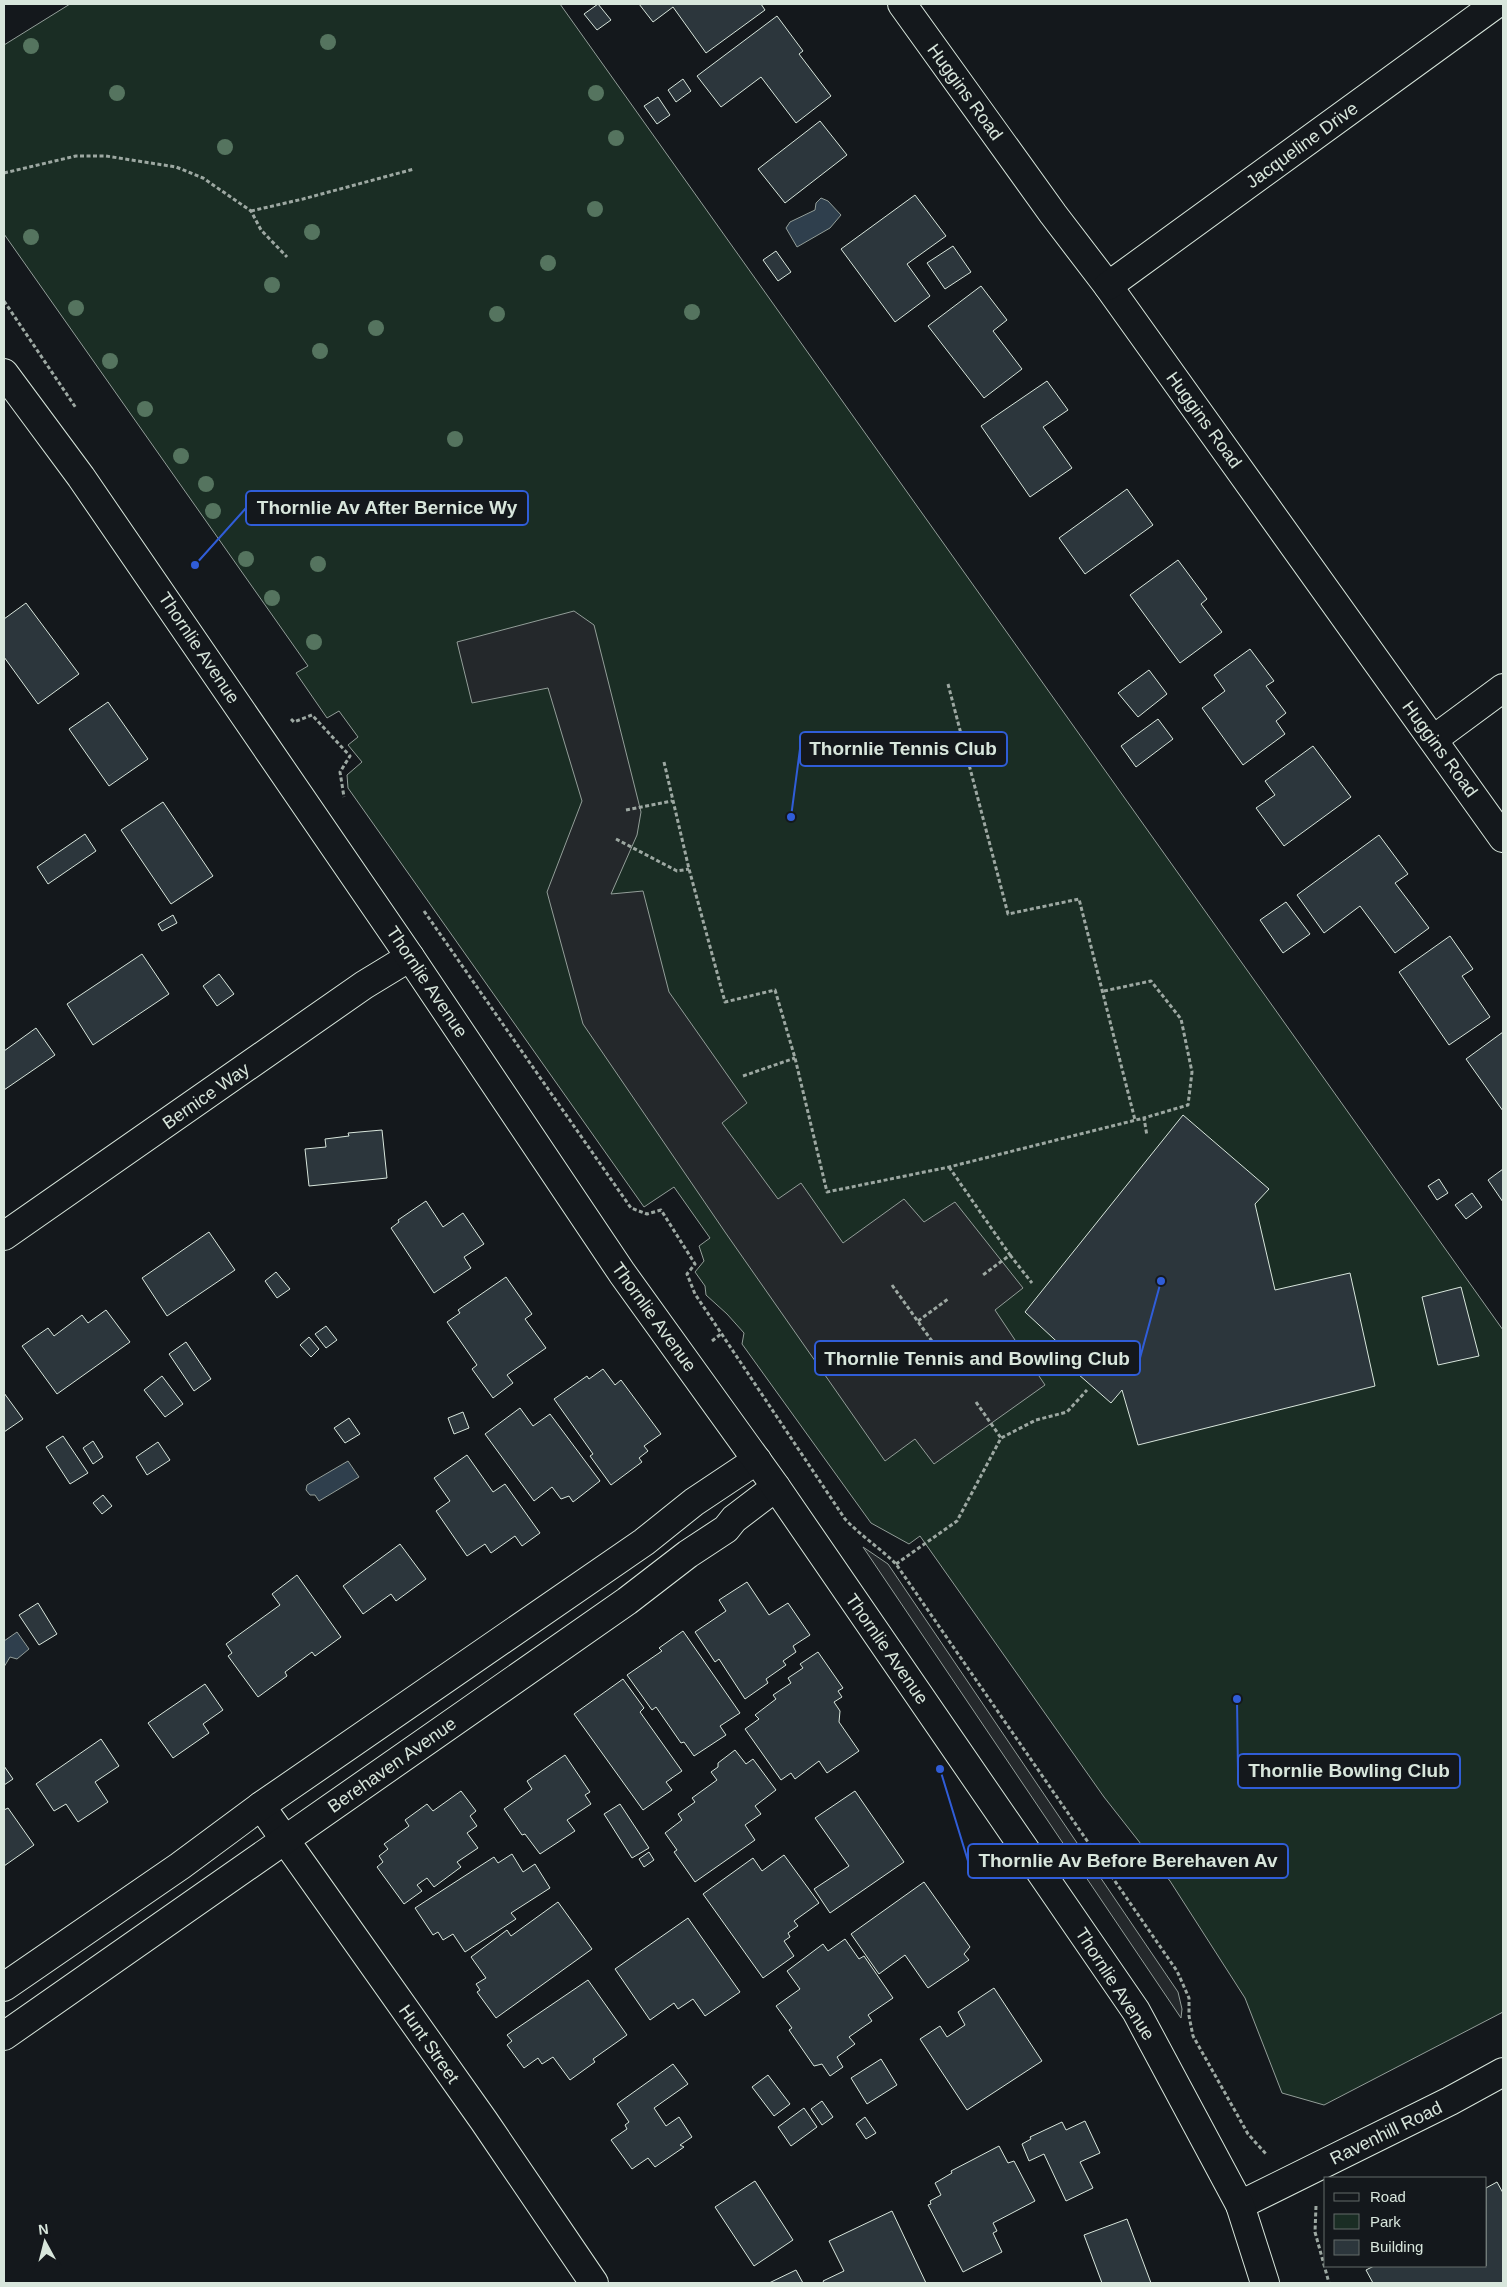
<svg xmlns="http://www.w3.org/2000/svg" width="1507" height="2287" font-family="Arial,sans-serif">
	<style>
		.green { fill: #1a2d24; stroke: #939e99 }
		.parking { fill: #24282b; stroke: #939e99 }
		.water { fill: #2f3f4d; stroke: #939e99 }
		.building { fill: #2c363c; stroke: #d8e6dc }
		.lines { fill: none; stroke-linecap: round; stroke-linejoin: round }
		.minor-casing { stroke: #d8e6dc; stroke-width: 30 }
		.tertiary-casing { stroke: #d8e6dc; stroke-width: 30 }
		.secondary-casing { stroke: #d8e6dc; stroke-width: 30 }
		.path { stroke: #9da8a2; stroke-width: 3; stroke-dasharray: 4 2.5; stroke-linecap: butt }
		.minor { stroke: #14181c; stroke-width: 28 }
		.tertiary { stroke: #14181c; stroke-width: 28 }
		.secondary { stroke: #14181c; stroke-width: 28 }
		.tree { fill: #55745f }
		.labels { text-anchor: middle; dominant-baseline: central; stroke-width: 4; stroke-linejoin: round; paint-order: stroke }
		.street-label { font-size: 18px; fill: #d8e6dc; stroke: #14181c }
		.leader { fill: none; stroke: #305dd8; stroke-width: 2 }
		.callout-dot { fill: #305dd8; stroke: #14181c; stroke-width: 2 }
		.callout { fill: #14181c; stroke: #305dd8; stroke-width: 2 }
		.callout-label { font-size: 19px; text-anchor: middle; font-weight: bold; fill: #d8e6dc }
	</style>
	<rect width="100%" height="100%" fill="#14181c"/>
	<path class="green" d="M70 4H560L1503 1330V2012L1324 2105 1282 2093 1245 1998 1170 1881 1104 1797 920 1536 909 1544 871 1523 742 1344 744 1333 727 1314 706 1295 705 1286 695 1272 704 1261 699 1246 710 1238 674 1187 644 1207 348 788 347 775 362 762 348 745 358 737 339 711 327 718 296 673 308 666 4 234V45Z"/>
	<g class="parking">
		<path d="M574 611 594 625 641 812 637 835 611 894 643 891 669 992 747 1103 722 1123 778 1199 801 1183 843 1243 904 1199 924 1222 955 1202 1023 1288 995 1310 1045 1385 934 1464 915 1439 885 1461 725 1232 583 1024 547 892 582 801 548 688 472 703 457 642Z"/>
		<path d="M863 1547 888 1564 1178 1992 1182 2009 1181 2018Z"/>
	</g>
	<g class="water">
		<path d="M821 198 828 201 841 215 830 228 797 247 786 228 790 222 815 210 816 203Z"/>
		<path d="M348 1461 359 1477 319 1501 315 1495H310L306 1490 307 1485Z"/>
		<path d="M17 1632 29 1649 17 1659 10 1657 4 1667V1641Z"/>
	</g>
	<g class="building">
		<path d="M598 4 611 20 597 30 584 14Z"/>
		<path d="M639 4H761L765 10 706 53 673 7 653 22Z"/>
		<path d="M777 16 803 51 799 54 831 96 796 123 761 77 721 107 697 76Z"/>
		<path d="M683 79 691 91 676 102 668 90Z"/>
		<path d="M658 97 670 115 657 124 644 106Z"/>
		<path d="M820 121 847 155 785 203 758 169Z"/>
		<path d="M915 195 946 236 907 264 930 296 895 322 841 249Z"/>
		<path d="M953 246 971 272 945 289 927 263Z"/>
		<path d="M776 251 791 272 778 281 763 260Z"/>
		<path d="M981 286 1007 320 993 331 1022 369 984 398 928 326Z"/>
		<path d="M1047 381 1068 410 1043 427 1072 468 1030 497 981 426Z"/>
		<path d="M1127 489 1153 525 1085 574 1059 538Z"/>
		<path d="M1178 560 1207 599 1201 604 1222 632 1180 663 1130 595Z"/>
		<path d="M26 603 79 674 38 704 4 657V619Z"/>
		<path d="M1250 649 1274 681 1266 686 1286 713 1276 721 1285 734 1243 765 1202 708 1225 691 1214 675Z"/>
		<path d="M1149 670 1167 694 1138 717 1118 693Z"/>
		<path d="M108 702 148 759 109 786 69 729Z"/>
		<path d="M1158 719 1173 739 1136 767 1121 746Z"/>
		<path d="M1313 746 1351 797 1284 846 1256 808 1275 795 1265 781Z"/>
		<path d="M163 802 213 876 171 904 121 830Z"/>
		<path d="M85 834 96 851 48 884 37 867Z"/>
		<path d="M1379 835 1408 874 1395 883 1429 928 1395 953 1360 906 1324 933 1297 895Z"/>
		<path d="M1286 902 1310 934 1283 953 1260 920Z"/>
		<path d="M173 915 177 923 162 931 158 924Z"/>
		<path d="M1450 936 1473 969 1462 976 1490 1017 1449 1045 1399 972Z"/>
		<path d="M142 954 169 994 93 1045 67 1004Z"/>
		<path d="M219 974 234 994 217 1006 203 986Z"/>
		<path d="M36 1028 55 1055 4 1090V1051Z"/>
		<path d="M1503 1032V1111L1466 1059Z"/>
		<path d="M1183 1115 1269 1189 1255 1204 1275 1290 1350 1273 1375 1386 1138 1445 1122 1390 1111 1403 1078 1374 1081 1364 1025 1312Z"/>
		<path d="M382 1130 387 1178 309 1186 305 1149 326 1147 325 1139 349 1136 348 1133Z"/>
		<path d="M1503 1169V1202L1488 1180Z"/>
		<path d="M1439 1179 1448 1193 1437 1200 1428 1186Z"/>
		<path d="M1472 1193 1482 1207 1466 1219 1455 1205Z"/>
		<path d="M426 1201 443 1227 463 1213 484 1244 464 1257 471 1268 434 1293 391 1228 399 1222 398 1220Z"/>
		<path d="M209 1232 235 1270 167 1316 142 1278Z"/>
		<path d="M276 1272 290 1289 277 1298 265 1281Z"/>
		<path d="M506 1277 532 1314 525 1319 546 1348 507 1375 513 1383 493 1398 472 1369 477 1365 447 1322 460 1313 458 1310Z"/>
		<path d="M1461 1287 1479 1356 1438 1365 1422 1297Z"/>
		<path d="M106 1310 130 1342 57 1394 22 1346 48 1328 54 1336 82 1315 88 1323Z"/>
		<path d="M326 1326 337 1340 326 1348 315 1334Z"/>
		<path d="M309 1337 319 1349 311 1357 300 1345Z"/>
		<path d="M186 1342 211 1379 194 1391 169 1354Z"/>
		<path d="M603 1369 615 1385 621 1380 661 1434 644 1446 648 1451 639 1458 642 1462 611 1485 590 1456 593 1454 554 1399 587 1376 589 1379Z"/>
		<path d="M162 1376 183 1404 165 1417 144 1390Z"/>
		<path d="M4 1393 23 1419 4 1432Z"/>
		<path d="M520 1408 533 1426 550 1414 600 1481 573 1502 569 1496 561 1499 552 1487 534 1501 485 1434Z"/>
		<path d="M463 1412 469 1428 454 1434 448 1418Z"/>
		<path d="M349 1418 360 1434 345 1443 334 1428Z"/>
		<path d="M63 1436 88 1473 70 1484 46 1447Z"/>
		<path d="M93 1441 103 1457 93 1464 83 1448Z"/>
		<path d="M158 1442 170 1460 147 1475 136 1457Z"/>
		<path d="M467 1455 493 1492 505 1484 540 1533 522 1546 515 1536 491 1553 485 1544 467 1556 436 1511 450 1501 434 1478Z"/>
		<path d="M103 1495 112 1506 102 1514 93 1503Z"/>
		<path d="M400 1544 426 1579 396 1601 391 1594 363 1614 343 1586Z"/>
		<path d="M297 1575 341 1637 315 1656 312 1652 285 1672 287 1676 258 1697 228 1656 232 1653 226 1644 280 1605 272 1594Z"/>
		<path d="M747 1582 769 1615 788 1603 810 1635 793 1646 796 1652 783 1661 786 1665 766 1679 768 1683 745 1699 719 1659 715 1662 695 1632 726 1611 719 1600Z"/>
		<path d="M38 1603 57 1634 39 1645 19 1615Z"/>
		<path d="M683 1631 740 1713 720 1726 726 1735 694 1756 684 1742 681 1743 656 1707 652 1710 627 1675 662 1651 659 1648Z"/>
		<path d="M818 1652 843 1688 838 1691 842 1697 834 1702 840 1711 839 1722 859 1751 827 1773 819 1761 795 1779 791 1773 781 1780 745 1729 759 1719 755 1715 776 1699 773 1695 791 1683 788 1678 803 1668 800 1664Z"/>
		<path d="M623 1679 644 1708 640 1712 682 1771 666 1782 672 1790 643 1810 574 1714Z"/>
		<path d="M205 1684 223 1710 203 1724 209 1733 173 1758 148 1723Z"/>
		<path d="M101 1739 119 1766 95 1782 108 1802 78 1822 66 1804 54 1811 36 1784Z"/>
		<path d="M735 1750 746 1764 753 1759 776 1790 755 1806 761 1814 745 1825 755 1840 695 1882 674 1852 677 1850 665 1833 682 1820 678 1814 695 1802 692 1798 717 1780 711 1772 718 1767V1763Z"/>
		<path d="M565 1755 590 1792 585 1795 591 1804 567 1820 575 1831 540 1854 525 1834 522 1835 504 1809 532 1789 527 1781Z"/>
		<path d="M4 1766 13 1779 4 1785Z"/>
		<path d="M461 1791 476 1811 470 1816 477 1826 467 1833 478 1848 457 1862 461 1867 434 1887 427 1878 417 1885 422 1891 404 1904 377 1867 383 1862 379 1856 388 1849 384 1844 409 1826 405 1820 427 1804 433 1811Z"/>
		<path d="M855 1791 904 1862 830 1913 814 1889 849 1866 815 1818Z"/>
		<path d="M620 1804 649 1848 632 1858 604 1814Z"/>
		<path d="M8 1808 34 1845 4 1866V1810Z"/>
		<path d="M649 1852 654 1860 644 1867 639 1859Z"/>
		<path d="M512 1854 523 1872 535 1864 550 1888 511 1913 516 1919 465 1952 453 1934 443 1940 438 1932 433 1935 415 1908 494 1857 498 1863Z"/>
		<path d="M784 1855 819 1903 794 1921 798 1926 788 1933 790 1937 784 1941 794 1956 763 1978 703 1894 753 1858 762 1871Z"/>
		<path d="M924 1882 970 1947 964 1954 969 1960 928 1988 905 1955 879 1974 851 1934Z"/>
		<path d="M558 1902 592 1949 496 2018 477 1992 480 1990 476 1984 486 1978 471 1957 507 1930 511 1936Z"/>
		<path d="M688 1918 740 1992 705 2016 693 1999 678 2009 674 2003 650 2020 615 1969Z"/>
		<path d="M845 1939 859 1959 864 1956 893 1998 868 2015 872 2021 849 2037 855 2044 837 2057 843 2067 830 2076 822 2064 814 2066 789 2030 792 2028 776 2006 800 1989 787 1971 823 1944 828 1951Z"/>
		<path d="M588 1980 627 2035 593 2059 595 2062 570 2080 553 2057 542 2064 538 2058 524 2068 507 2045 512 2041 507 2035Z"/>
		<path d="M994 1988 1042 2061 967 2110 920 2039 940 2026 947 2037 965 2025 958 2012Z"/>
		<path d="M881 2059 897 2085 867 2104 851 2078Z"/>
		<path d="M673 2064 688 2084 654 2108 666 2126 679 2117 692 2137 680 2145 684 2147 655 2167 648 2158 632 2169 611 2140 627 2129 625 2125 629 2122 617 2104Z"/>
		<path d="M768 2075 790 2104 774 2116 752 2087Z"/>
		<path d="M822 2101 833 2117 822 2125 811 2109Z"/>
		<path d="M804 2108 817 2127 791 2146 778 2127Z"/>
		<path d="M865 2117 876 2133 866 2139 856 2124Z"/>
		<path d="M1085 2121 1100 2153 1080 2162 1093 2188 1066 2201 1044 2154 1029 2161 1022 2144 1031 2139 1030 2137 1062 2122 1066 2130Z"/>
		<path d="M999 2146 1008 2163 1014 2161 1035 2201 993 2223 997 2231 993 2233 1002 2252 963 2272 928 2205 931 2204 930 2201 941 2195 935 2183 952 2173 951 2171Z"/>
		<path d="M755 2181 793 2240 754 2266 715 2207Z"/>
		<path d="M1497 2182 1503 2193V2283H1373L1366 2270 1374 2266H1486V2188Z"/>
		<path d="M892 2211 926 2283H824L823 2281 844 2271 829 2241Z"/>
		<path d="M1127 2219 1151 2283H1102L1084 2235Z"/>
		<path d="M796 2270 803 2283H769Z"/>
	</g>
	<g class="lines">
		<g class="minor-casing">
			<g id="minor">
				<path d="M902 4 1053 214 1108 286 1503 838"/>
				<path d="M1108 286 1496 4"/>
				<path d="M1434 739 1503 688"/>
				<path d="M4 1236 364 985 410 957"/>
				<path d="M261 1806 484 2121 594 2283"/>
				<path d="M1240 2205 1450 2101 1503 2072"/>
			</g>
		</g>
		<g class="tertiary-casing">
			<g id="tertiary">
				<path d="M4 1987 180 1866 261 1806 644 1542 694 1502 757 1460"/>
				<path d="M4 2036 627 1601 688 1554 726 1529 734 1519 776 1487"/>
			</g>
		</g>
		<g class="secondary-casing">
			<path id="secondary" d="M4 373 81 477 410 957 622 1273 776 1487 1136 2011 1240 2205 1265 2283"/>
		</g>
		<g class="path">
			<path d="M4 173 76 156H106L176 167 203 178 251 211 261 230 287 257"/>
			<path d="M251 211 303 199 414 169"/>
			<path d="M4 301 76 408"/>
			<path d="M948 684 1008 914 1079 899 1135 1120"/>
			<path d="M291 719 294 722 312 715 350 756 340 772 344 797"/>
			<path d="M664 762 689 869 725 1002 775 990 795 1058 827 1192 949 1167 1144 1118 1147 1136"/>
			<path d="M626 810 672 801"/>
			<path d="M616 839 677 871 689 869"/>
			<path d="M424 911 631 1208 647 1214 661 1210 695 1264 687 1274 695 1294 845 1519C861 1536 880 1548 896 1564L1177 1971 1189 1998V2016L1193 2036 1248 2134 1266 2154"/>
			<path d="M1104 991 1151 981 1181 1019 1192 1072 1188 1105 1144 1118"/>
			<path d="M743 1076 795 1058"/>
			<path d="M949 1167 1010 1255 983 1275"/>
			<path d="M1010 1255 1032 1283"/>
			<path d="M892 1285 951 1368"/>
			<path d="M918 1321 948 1299"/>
			<path d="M712 1341 721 1334"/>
			<path d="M976 1402 1001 1438"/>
			<path d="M896 1564 957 1521 1001 1438 1036 1420 1067 1412 1087 1390"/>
			<path d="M1316 2206 1315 2232 1329 2283"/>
		</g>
		<use href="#minor" class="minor"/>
		<use href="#tertiary" class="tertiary"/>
		<use href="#secondary" class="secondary"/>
	</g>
	<g class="tree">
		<circle cx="328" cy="42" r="8"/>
		<circle cx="31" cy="46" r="8"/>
		<circle cx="117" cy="93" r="8"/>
		<circle cx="596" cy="93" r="8"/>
		<circle cx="616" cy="138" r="8"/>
		<circle cx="225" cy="147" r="8"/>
		<circle cx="595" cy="209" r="8"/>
		<circle cx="312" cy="232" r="8"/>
		<circle cx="31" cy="237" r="8"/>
		<circle cx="548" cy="263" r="8"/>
		<circle cx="272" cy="285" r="8"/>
		<circle cx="76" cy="308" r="8"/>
		<circle cx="692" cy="312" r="8"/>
		<circle cx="497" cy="314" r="8"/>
		<circle cx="376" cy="328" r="8"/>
		<circle cx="320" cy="351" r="8"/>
		<circle cx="110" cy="361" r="8"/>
		<circle cx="145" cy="409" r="8"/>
		<circle cx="455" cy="439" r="8"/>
		<circle cx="181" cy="456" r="8"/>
		<circle cx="206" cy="484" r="8"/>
		<circle cx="213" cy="511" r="8"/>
		<circle cx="246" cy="559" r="8"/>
		<circle cx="318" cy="564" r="8"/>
		<circle cx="272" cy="598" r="8"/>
		<circle cx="314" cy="642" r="8"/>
	</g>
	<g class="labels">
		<g class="street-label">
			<text transform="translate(965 92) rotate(54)">Huggins Road</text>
			<text transform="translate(1302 145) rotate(-36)">Jacqueline Drive</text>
			<text transform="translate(1204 420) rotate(54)">Huggins Road</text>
			<text transform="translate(199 648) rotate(56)">Thornlie Avenue</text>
			<text transform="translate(1440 749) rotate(54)">Huggins Road</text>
			<text transform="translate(427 982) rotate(56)">Thornlie Avenue</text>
			<text transform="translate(206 1096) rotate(-35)">Bernice Way</text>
			<text transform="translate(654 1317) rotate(54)">Thornlie Avenue</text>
			<text transform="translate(887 1649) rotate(55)">Thornlie Avenue</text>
			<text transform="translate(392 1765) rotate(-35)">Berehaven Avenue</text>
			<text transform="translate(1115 1984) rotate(57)">Thornlie Avenue</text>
			<text transform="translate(429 2044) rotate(55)">Hunt Street</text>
			<text transform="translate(1386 2133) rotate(-26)">Ravenhill Road</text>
		</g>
	</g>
	<path class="leader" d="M195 565L246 508M791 817L800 749M1161 1281L1140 1358M1237 1699L1238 1771M940 1769L968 1861"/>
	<g class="callout-dot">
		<circle cx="195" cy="565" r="5"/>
		<circle cx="791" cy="817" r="5"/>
		<circle cx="1161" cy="1281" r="5"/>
		<circle cx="1237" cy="1699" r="5"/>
		<circle cx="940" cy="1769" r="5"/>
	</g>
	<g class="callout">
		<rect x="246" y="491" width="282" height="34" rx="5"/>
		<rect x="800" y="732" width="207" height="34" rx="5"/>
		<rect x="815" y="1341" width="325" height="34" rx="5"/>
		<rect x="1238" y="1754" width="222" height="34" rx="5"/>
		<rect x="968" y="1844" width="320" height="34" rx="5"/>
	</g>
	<g class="callout-label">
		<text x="387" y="514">Thornlie Av After Bernice Wy</text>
		<text x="903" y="755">Thornlie Tennis Club</text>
		<text x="977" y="1365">Thornlie Tennis and Bowling Club</text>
		<text x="1349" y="1777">Thornlie Bowling Club</text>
		<text x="1128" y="1867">Thornlie Av Before Berehaven Av</text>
	</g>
	<rect width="1507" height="2287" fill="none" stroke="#d8e6dc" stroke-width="10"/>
	<rect x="1324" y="2177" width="162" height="90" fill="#14181c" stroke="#626a69"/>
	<rect x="1334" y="2193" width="25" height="8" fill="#14181c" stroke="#626a69"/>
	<text x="1370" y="2202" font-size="15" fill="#d8e6dc">Road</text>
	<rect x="1334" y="2214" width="25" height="15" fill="#1a2d24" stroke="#626a69"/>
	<text x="1370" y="2227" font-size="15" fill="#d8e6dc">Park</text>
	<rect x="1334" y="2240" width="25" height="15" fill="#2c363c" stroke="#626a69"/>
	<text x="1370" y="2252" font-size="15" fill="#d8e6dc">Building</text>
	<g transform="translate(45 2242) rotate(353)" stroke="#14181c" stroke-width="4" paint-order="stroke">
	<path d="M0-4L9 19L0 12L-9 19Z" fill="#d8e6dc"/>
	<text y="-8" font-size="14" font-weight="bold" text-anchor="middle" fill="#d8e6dc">N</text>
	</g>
</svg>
